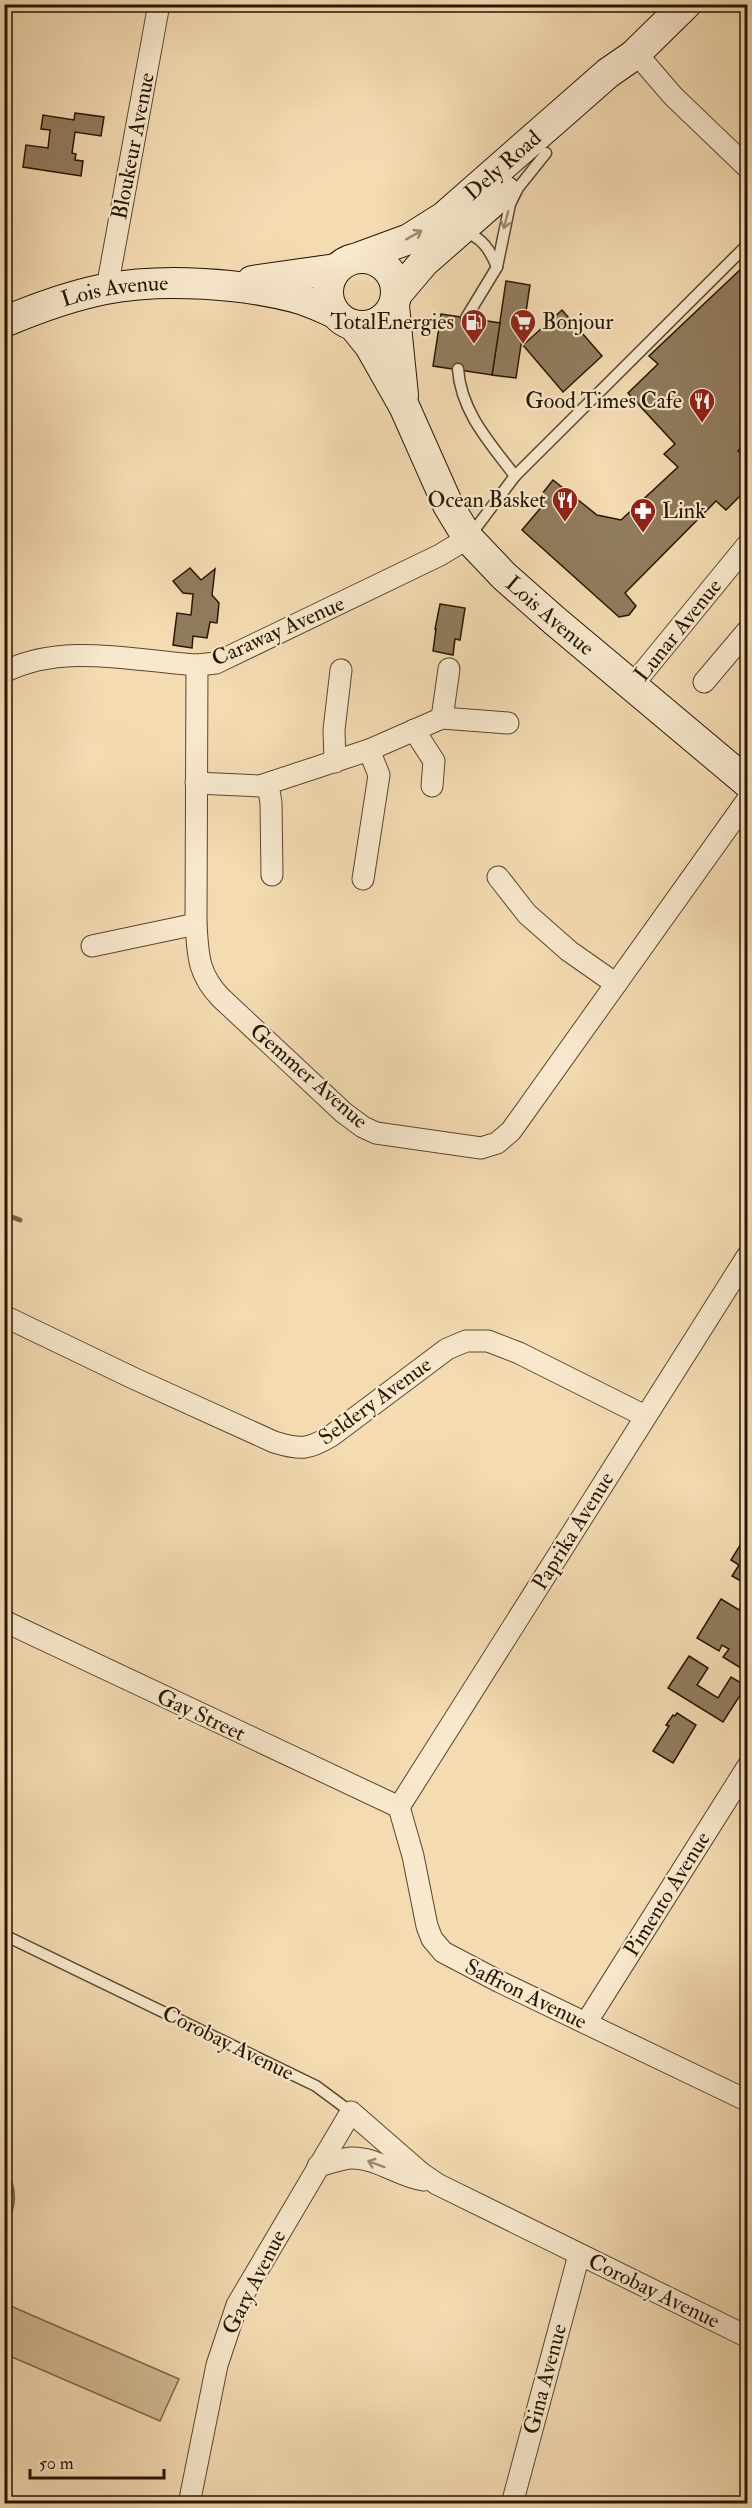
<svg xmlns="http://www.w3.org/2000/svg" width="752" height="2508" font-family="'IM FELL Double Pica',serif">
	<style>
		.green { fill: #d1ba94; stroke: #7c684b; stroke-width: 1.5 }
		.water { fill: #ae9876; stroke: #786448; stroke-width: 1.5 }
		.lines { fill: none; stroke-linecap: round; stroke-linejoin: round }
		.stream { stroke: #786448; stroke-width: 5 }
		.building { fill: #917c5e; stroke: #261602; stroke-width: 1.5 }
		.lane-casing { stroke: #5a472e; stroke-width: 13 }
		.street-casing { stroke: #5a472e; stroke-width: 23 }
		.secondary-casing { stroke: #261602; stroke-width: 32 }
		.lane { stroke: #f8e8cd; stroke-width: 10 }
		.street { stroke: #f8e8cd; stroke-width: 21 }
		.secondary { stroke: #f8e8cd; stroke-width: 30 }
		.oneway { stroke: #9a8a72 }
		.labels { text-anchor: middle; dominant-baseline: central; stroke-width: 4.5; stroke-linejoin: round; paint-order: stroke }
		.street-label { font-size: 22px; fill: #261602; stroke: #f8e8cd }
		.poi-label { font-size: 22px; fill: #261602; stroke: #f8e8cd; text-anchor: end }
	</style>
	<rect width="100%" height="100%" fill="#f4dbb2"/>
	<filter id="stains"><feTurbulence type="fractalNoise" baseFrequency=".00333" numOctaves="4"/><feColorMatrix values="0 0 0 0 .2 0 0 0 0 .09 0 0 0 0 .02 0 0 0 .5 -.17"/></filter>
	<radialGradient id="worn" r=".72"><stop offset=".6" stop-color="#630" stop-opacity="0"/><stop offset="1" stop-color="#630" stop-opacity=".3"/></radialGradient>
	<path class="green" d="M6 2304 179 2379 160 2421 5 2354Z"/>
	<path class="water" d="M4 2165C16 2185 19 2206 5 2225Z"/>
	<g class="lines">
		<path class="stream" d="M4 1214 20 1220"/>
	</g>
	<g class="building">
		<path d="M75 113 104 117 101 136 75 132 72 153 76 154 75 160 83 161 81 176 23 167 26 145 48 148 50 130 41 129 43 115 74 120Z"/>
		<path d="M745 265 748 269V440L738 451 748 461V488L726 510 716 501 625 593 636 606 629 615 619 617 522 530 544 504 538 499 553 480 597 515 621 520 678 467 664 454 675 444 628 393 658 364 649 356Z"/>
		<path d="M506 281 530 285 516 378 492 375Z"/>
		<path d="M562 310 602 356 563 392 523 345Z"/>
		<path d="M441 314 500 323 492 375 433 366Z"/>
		<path d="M190 568 201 580 215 569 212 595 219 603 217 623 210 622 207 638 193 636 192 648 173 645 177 613 191 615 193 594 183 593 173 581Z"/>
		<path d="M440 604 465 608 460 640 455 639 453 655 433 651 436 629H435Z"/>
		<path d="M742 1542 748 1546V1577L744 1583 732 1576 739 1565 731 1560Z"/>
		<path d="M721 1599 739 1610 741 1606 748 1609V1665L744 1670 723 1657 729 1649 722 1645 719 1651 697 1638Z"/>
		<path d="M689 1656 708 1668 697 1685 718 1698 731 1677 746 1686 723 1722 668 1688Z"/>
		<path d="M677 1713 696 1725 673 1763 653 1751 669 1726 666 1725 673 1715 675 1716Z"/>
	</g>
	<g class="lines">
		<g class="lane-casing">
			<g id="lane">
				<path d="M464 232C482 237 490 250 497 267"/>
				<path d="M466 318 497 267 510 204 518 188 546 153"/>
				<path d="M458 369C461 412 490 443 515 476"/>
				<path d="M469 537 515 476 748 244"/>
				<path d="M4 1935 316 2086 351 2112"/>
			</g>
		</g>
		<g class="street-casing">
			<g id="street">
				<path d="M634 55 636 53 673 96 748 168"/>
				<path d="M107 288 159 4"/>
				<path d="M197 665 196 924C198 956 198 974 221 998L344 1113 363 1127 376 1133 481 1148 497 1143 511 1131 748 799"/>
				<path d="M4 672C63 642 134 661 197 665L216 663 440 555 468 538"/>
				<path d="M704 682 748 630"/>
				<path d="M631 687 748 544"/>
				<path d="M442 718 449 669"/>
				<path d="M414 730 434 761 432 786"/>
				<path d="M335 762 334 730 341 670"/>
				<path d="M196 783 260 786 369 750 442 718 508 723"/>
				<path d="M268 784 271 803 272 875"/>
				<path d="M498 877 527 914 569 951 616 984"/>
				<path d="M363 879 379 775 369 750"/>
				<path d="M92 946 196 924"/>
				<path d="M4 1316 133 1378 274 1442C300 1450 308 1450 331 1436L447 1349 466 1341H488L519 1353 645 1416"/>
				<path d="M4 1621 399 1807"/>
				<path d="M399 1807 748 1255"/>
				<path d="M399 1807 413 1856 427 1926 432 1939 443 1952 500 1982 748 2101"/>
				<path d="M586 2023 748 1766"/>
				<path d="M318 2166C329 2163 340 2159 351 2158 377 2157 399 2177 424 2180"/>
				<path d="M189 2504 217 2365 237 2305 351 2112 421 2173 437 2184 748 2337"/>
				<path d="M512 2504 579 2255"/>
			</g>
		</g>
		<g class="secondary-casing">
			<g id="secondary">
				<path d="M636 53 686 4"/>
				<path id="s1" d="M360 257 409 239 444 217 608 73 634 55"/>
				<circle cx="362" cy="292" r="34"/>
				<path d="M252 281 336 269"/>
				<path d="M396 295 424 262 505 191"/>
				<path d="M394 306 403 395"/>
				<path id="s2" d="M4 322C37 308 70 296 105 289 162 278 245 283 301 299 312 303 324 308 335 313"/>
				<path id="s3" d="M353 325 370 346 404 406 448 505 468 538 504 576 555 621 748 783"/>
			</g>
		</g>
		<use href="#lane" class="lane"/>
		<use href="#street" class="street"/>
		<use href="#secondary" class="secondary"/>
	</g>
	<defs><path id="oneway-shaft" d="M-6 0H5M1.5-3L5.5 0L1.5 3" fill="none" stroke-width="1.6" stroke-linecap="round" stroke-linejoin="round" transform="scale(1.5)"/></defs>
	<g class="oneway">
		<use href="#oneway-shaft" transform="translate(506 220) rotate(104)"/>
		<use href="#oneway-shaft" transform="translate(414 235) rotate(-29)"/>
		<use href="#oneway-shaft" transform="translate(376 2164) rotate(-160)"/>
	</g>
	<defs>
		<g id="fuel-pin" transform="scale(1.35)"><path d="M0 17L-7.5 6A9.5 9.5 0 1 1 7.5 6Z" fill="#8f2418" stroke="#f8e8cd"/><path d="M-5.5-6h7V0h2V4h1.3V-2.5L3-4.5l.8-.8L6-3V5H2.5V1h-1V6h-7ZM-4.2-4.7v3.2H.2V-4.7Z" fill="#fff"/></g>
		<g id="supermarket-pin" transform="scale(1.35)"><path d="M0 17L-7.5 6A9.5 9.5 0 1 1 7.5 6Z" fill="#8f2418" stroke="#f8e8cd"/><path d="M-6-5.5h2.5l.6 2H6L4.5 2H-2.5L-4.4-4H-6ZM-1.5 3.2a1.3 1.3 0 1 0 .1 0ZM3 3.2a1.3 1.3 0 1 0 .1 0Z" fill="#fff"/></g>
		<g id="restaurant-pin" transform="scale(1.35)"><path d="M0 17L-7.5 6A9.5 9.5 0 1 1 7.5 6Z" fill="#8f2418" stroke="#f8e8cd"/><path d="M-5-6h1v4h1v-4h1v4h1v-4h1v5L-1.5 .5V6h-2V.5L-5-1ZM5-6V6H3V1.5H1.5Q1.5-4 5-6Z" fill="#fff"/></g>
		<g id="pharmacy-pin" transform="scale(1.35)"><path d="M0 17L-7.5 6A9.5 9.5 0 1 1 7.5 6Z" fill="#8f2418" stroke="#f8e8cd"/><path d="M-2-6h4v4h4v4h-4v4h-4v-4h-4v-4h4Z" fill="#fff"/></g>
	</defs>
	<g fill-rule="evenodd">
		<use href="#fuel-pin" x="474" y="322"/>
		<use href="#supermarket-pin" x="523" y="322"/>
		<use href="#restaurant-pin" x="702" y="401"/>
		<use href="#restaurant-pin" x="565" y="500"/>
		<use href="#pharmacy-pin" x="643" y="511"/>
	</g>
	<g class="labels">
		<g class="street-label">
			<text transform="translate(133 146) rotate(-79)">Bloukeur Avenue</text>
			<text stroke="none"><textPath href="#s1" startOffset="172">Dely Road</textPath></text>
			<text stroke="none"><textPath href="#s2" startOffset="116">Lois Avenue</textPath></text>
			<text stroke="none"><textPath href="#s3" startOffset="356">Lois Avenue</textPath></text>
			<text transform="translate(678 630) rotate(-51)">Lunar Avenue</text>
			<text transform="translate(278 631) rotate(-24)">Caraway Avenue</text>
			<text transform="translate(309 1076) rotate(41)">Gemmer Avenue</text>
			<text transform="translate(375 1401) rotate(-36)">Seldery Avenue</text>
			<text transform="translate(573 1531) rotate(-58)">Paprika Avenue</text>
			<text transform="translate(201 1715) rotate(25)">Gay Street</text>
			<text transform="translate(667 1894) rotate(-58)">Pimento Avenue</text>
			<text transform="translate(526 1994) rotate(26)">Saffron Avenue</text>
			<text transform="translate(228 2043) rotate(26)">Corobay Avenue</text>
			<text transform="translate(254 2282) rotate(-63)">Gary Avenue</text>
			<text transform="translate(654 2291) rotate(26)">Corobay Avenue</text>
			<text transform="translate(545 2379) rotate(-75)">Gina Avenue</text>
		</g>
		<g class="poi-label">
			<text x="454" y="322">TotalEnergies</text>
			<text x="542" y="322" text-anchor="start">Bonjour</text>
			<text x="682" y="401">Good Times Cafe</text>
			<text x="546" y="500">Ocean Basket</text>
			<text x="662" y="511" text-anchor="start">Link</text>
		</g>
	</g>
	<rect width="752" height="2508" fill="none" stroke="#f4dbb2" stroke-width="24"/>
	<rect x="6" y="6" width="740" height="2496" fill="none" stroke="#261602" stroke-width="3"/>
	<rect x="12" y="12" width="728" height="2484" fill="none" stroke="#261602" stroke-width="1.5"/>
	<path d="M30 2469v9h134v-9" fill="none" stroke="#261602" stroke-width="3"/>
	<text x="39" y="2469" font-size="18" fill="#261602" stroke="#f8e8cd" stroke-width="4.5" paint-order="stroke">50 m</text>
	<rect width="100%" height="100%" filter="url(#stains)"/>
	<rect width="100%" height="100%" fill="url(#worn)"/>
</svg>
